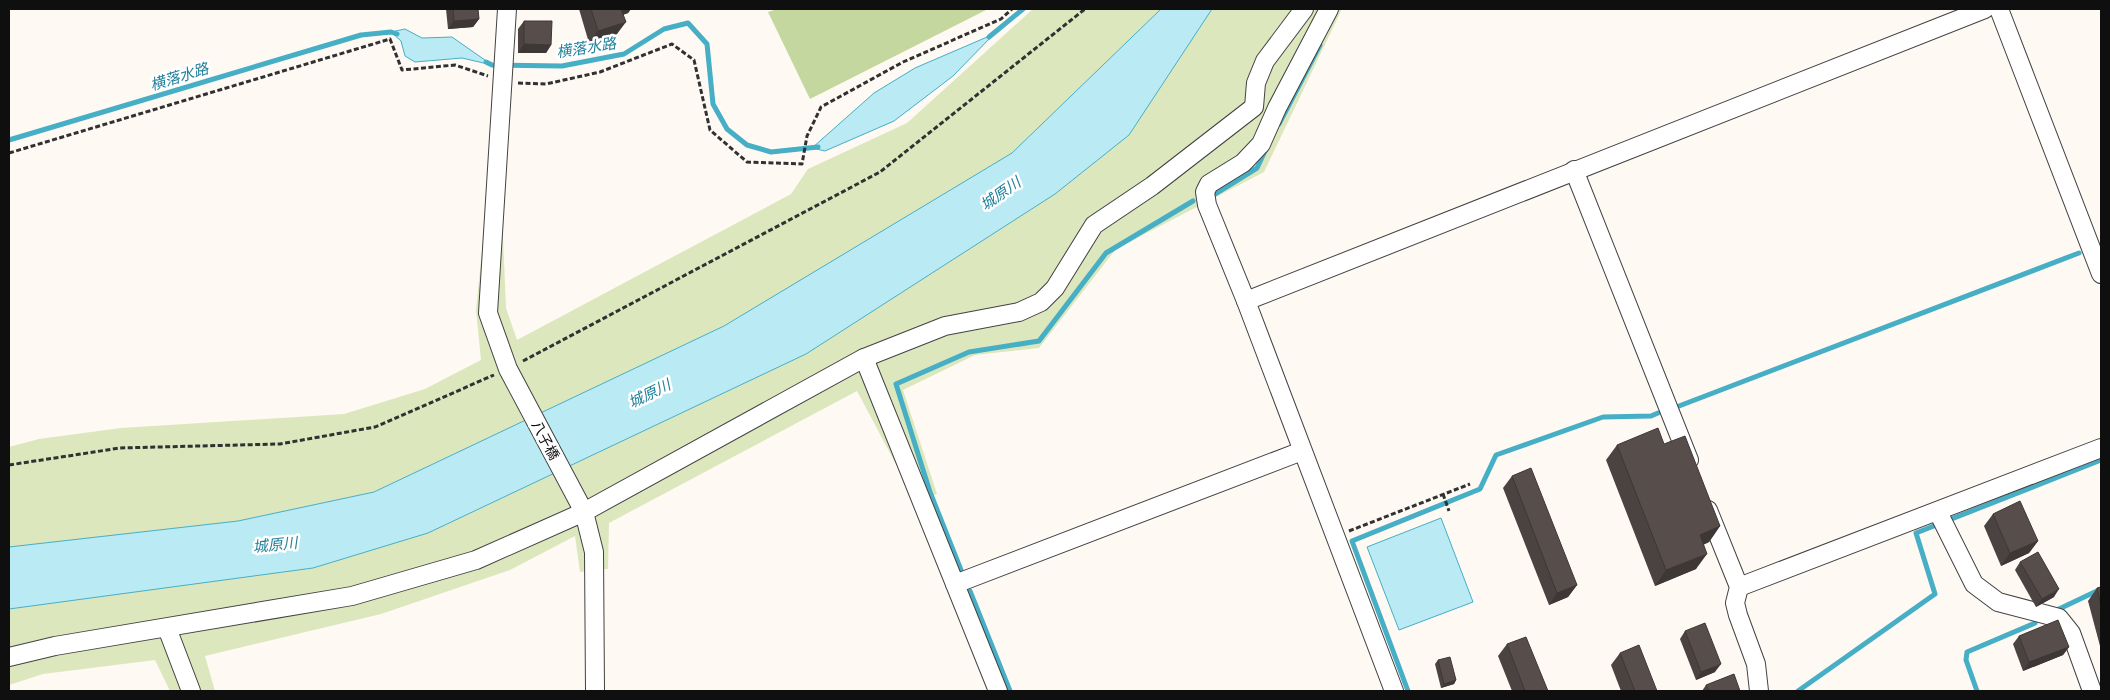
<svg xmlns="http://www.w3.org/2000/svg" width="2110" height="700" font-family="'Noto Serif','Noto Sans JP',serif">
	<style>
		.green { fill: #dce7be }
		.forest { fill: #c4d79e }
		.water { fill: #baeaf3; stroke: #46aec5 }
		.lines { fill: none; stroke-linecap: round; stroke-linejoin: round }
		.stream { stroke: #46aec5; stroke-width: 5 }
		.minor-casing { stroke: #424242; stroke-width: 20 }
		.path { stroke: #313131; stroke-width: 3; stroke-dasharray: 5 2.5; stroke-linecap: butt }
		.minor { stroke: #fff; stroke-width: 18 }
		.wall { fill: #4b4341 }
		.shaded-wall { fill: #3d3735 }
		.building { fill: #574e4c; stroke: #3d3735 }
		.labels { text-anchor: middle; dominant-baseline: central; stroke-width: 5; stroke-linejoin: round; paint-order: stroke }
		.street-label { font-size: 14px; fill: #0f0f0f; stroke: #fff }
		.water-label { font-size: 15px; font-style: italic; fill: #20809a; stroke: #fff }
	</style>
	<rect width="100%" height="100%" fill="#fef9f3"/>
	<g class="green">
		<path d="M1033 9H1161L1012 153 724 326 374 492 238 521 9 547V447L39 439 121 428 344 414 425 389 481 360 476 310 486 211 502 213 506 308 517 340 791 194 808 169 907 123Z"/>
		<path d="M1212 9H1342L1264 172 1116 249 1039 348 975 355 903 390 937 494 916 502 857 391 609 523 608 569 580 572 575 536 510 570 381 614 205 656 215 691H170L155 660 43 674 9 685V609L313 568 428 533 806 354 1055 194 1129 135Z"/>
	</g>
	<path class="forest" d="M777 9H988L810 99 768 12Z"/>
	<g class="water">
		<path d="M1161 9H1212L1129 135 1055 194 806 354 428 533 313 568 9 609V547L238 521 374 492 724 326 1012 153Z"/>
		<path d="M405 29 422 38 452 37 492 65 462 58 415 62 405 56 401 41 391 32Z"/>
		<path d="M994 34 953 76 894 121 825 151 812 148 874 93 915 68Z"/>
		<path d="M1441 518 1473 602 1399 630 1367 547Z"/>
	</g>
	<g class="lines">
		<g class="stream">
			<path d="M989 37 1023 9"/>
			<path d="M486 62 492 65 562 66 624 54 664 29 688 23 707 44 713 104 727 129 747 145 771 152 818 147"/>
			<path d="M1279 124 1320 45"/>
			<path d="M9 140 361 35 391 32 397 34"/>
			<path d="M1215 194 1257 168 1266 149"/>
			<path d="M1679 406 2079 253"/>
			<path d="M961 570 930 492 896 384 969 352 1039 341 1106 253 1193 201"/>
			<path d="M970 591 1010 691"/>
			<path d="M2059 609 2101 589"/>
			<path d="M1408 691 1352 541 1480 489 1496 455 1603 417 1651 416 1658 413"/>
			<path d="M1798 691 1935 594 1916 533 2101 460"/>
			<path d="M1977 691 1966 660 1967 652 2035 623"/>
		</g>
		<g class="minor-casing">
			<g id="minor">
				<path d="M507 9 488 313 508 369 584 512 594 552 595 691"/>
				<path d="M1329 9 1277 108 1261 144 1243 163 1209 184 1205 192 1207 205 1246 301 1394 691"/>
				<path d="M1999 9 2101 274"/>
				<path d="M1574 170 1689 460"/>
				<path d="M1246 301 1985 9"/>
				<path d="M864 358 998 691"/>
				<path d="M1708 510 1739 587 1735 603 1738 615 1756 664 1759 691"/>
				<path d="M1938 512 1974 584 1998 602 2059 618 2071 633 2092 691"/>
				<path d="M955 584 1302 451"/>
				<path d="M1739 587 2101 448"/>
				<path d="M167 628 191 691"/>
				<path d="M9 657 55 646 352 596 476 560 584 512 864 358 945 326 1019 312 1041 302 1055 288 1094 225 1152 186 1254 107 1256 83 1265 61 1304 9"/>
			</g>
		</g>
		<g class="path">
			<path d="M518 83 546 84 600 72 672 44 694 60 710 130 747 162 802 164 807 136 821 107 903 62 1001 19 1012 9"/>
			<path d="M9 153 390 39 402 70 455 65 488 76"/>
			<path d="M523 361 880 172 1085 9"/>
			<path d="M9 465 120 448 280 444 375 427 494 375"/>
			<path d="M1443 494 1449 511"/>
			<path d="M1349 531 1470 484"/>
		</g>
		<use href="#minor" class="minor"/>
	</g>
	<g class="wall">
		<path d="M446 9H478L479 19 473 27 448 29Z"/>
		<path d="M579 9H631L628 13 623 15 617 34 589 43Z"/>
		<path d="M524 21 551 45 546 53H518V29Z"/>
		<path d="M1664 444 1720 526 1709 542 1703 545 1696 569 1655 586 1606 460 1617 445Z"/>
		<path d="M1512 476 1577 585 1568 597 1549 605 1503 488Z"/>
		<path d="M1993 514 2038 541 2029 553 2001 566 1984 526Z"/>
		<path d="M2020 562 2054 597 2036 607 2015 570Z"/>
		<path d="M2101 587V645L2100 646 2088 601 2097 588Z"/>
		<path d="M1685 631 1715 672 1696 680 1680 639Z"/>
		<path d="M2019 636 2069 647 2063 655 2023 671 2013 644Z"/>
		<path d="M1507 644 1548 691H1512L1498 656Z"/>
		<path d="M1620 653 1657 691H1621L1611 665Z"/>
		<path d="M1438 660 1456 680 1454 684 1441 688 1435 664Z"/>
		<path d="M1706 685 1740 691H1702Z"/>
	</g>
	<g class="shaded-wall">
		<path d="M618 9H631L628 13 612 18Z"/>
		<path d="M479 19 473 27 448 29 454 21Z"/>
		<path d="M626 22 617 34 589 43 598 31Z"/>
		<path d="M524 44 551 45 546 53H518Z"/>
		<path d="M1720 526 1709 542 1689 551 1700 535Z"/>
		<path d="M2038 541 2029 553 2001 566 2010 553Z"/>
		<path d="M1707 554 1696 569 1655 586 1666 570Z"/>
		<path d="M1577 585 1568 597 1549 605 1557 593Z"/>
		<path d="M2059 589 2054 597 2036 607 2042 599Z"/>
		<path d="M2069 647 2063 655 2023 671 2029 662Z"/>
		<path d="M1721 664 1715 672 1696 680 1701 672Z"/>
		<path d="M1456 680 1454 684 1441 688 1444 684Z"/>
	</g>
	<g class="building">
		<path d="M453 9H478L479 19 454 21Z"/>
		<path d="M591 9H621L626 22 598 31Z"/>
		<path d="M524 21H552L551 45 524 44Z"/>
		<path d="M1658 428 1664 444 1685 436 1720 526 1700 535 1707 554 1666 570 1617 445Z"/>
		<path d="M1531 468 1577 585 1557 593 1512 476Z"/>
		<path d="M2020 501 2038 541 2010 553 1993 514Z"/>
		<path d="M2038 552 2059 589 2042 599 2020 562Z"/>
		<path d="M2101 587V606L2097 588Z"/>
		<path d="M2058 620 2069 647 2029 662 2019 636Z"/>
		<path d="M1705 623 1721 664 1701 672 1685 631Z"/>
		<path d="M1526 637 1548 691H1525L1507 644Z"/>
		<path d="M1639 645 1657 691H1635L1620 653Z"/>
		<path d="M1450 657 1456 680 1444 684 1438 660Z"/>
		<path d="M1734 674 1740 691H1709L1706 685Z"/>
	</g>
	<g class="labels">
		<g class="street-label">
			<text transform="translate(546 440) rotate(62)">八子橋</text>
		</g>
		<g class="water-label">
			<text transform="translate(586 47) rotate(-9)">横落水路</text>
			<text transform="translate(179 76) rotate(-17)">横落水路</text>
			<text transform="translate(1000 193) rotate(-35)">城原川</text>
			<text transform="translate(649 393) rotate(-26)">城原川</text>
			<text transform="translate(275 544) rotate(-6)">城原川</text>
		</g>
	</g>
	<rect width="2110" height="700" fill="none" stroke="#0f0f0f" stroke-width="20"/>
</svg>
